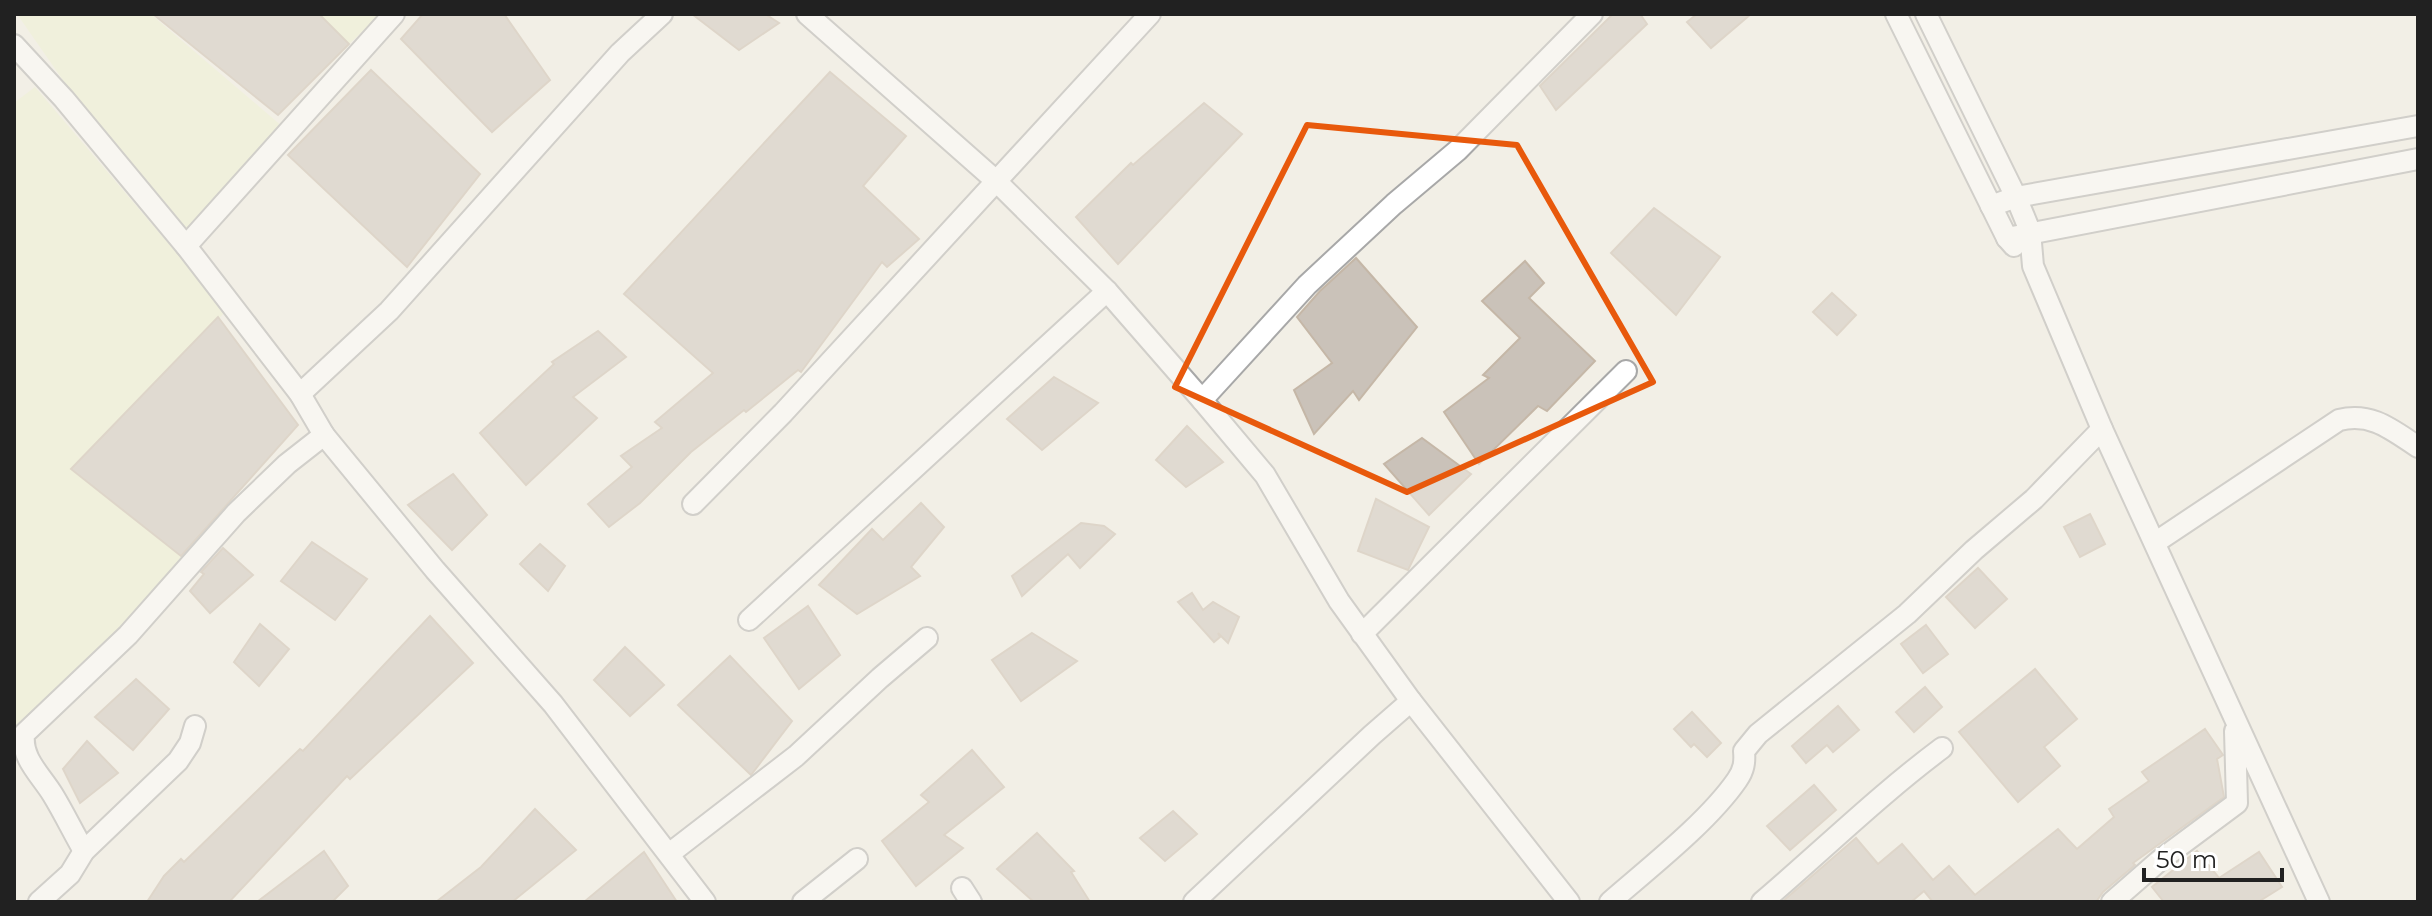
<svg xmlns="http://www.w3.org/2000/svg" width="2432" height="916" font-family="Montserrat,sans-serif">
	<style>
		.farmland { fill: #edf2d0 }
		.building { fill: #cac2b9; stroke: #c5b7a7; stroke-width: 2 }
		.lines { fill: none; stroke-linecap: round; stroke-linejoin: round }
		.street-casing { stroke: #a8a8a8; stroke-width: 24 }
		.street { stroke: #fff; stroke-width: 20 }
		.marked { fill: none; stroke: #e8590c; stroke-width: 6; stroke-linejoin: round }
	</style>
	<rect width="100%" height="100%" fill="#f2efe6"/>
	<g class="farmland">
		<path d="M17 14H156L154 17 283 127 188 230 67 86Z"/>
		<path d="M319 14H381L349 44Z"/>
		<path d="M35 87 226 311 71 469 184 558 136 620 14 740V103Z"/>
	</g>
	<g class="building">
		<path d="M153 14H319L349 44 278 115Z"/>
		<path d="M423 14H504L550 80 492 132 401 39Z"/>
		<path d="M692 14H765L779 23 739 50Z"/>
		<path d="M1613 14H1640L1647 24 1556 110 1540 86Z"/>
		<path d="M1697 14H1751L1711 48 1687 22Z"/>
		<path d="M371 70 480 174 407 267 288 155Z"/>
		<path d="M830 72 906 136 863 186 919 239 887 267 882 262 801 372 798 370 746 412 744 410 691 452 640 503 609 527 588 504 632 467 621 456 662 428 655 422 713 373 624 294Z"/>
		<path d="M1204 103 1242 134 1118 264 1076 217 1131 163 1133 165Z"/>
		<path d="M1654 208 1720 257 1676 315 1611 253Z"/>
		<path d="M1356 258 1417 327 1359 400 1353 391 1314 434 1294 390 1332 363 1297 317 1320 291Z"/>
		<path d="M1525 261 1544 283 1529 298 1595 361 1547 411 1538 406 1479 464 1444 412 1489 378 1483 375 1520 338 1482 301Z"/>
		<path d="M1832 293 1856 315 1837 335 1813 312Z"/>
		<path d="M218 317 298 425 181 556 71 469Z"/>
		<path d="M598 331 626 357 573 397 597 418 526 485 480 433 554 364 552 362Z"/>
		<path d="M1054 377 1098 403 1042 450 1007 419Z"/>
		<path d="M1187 426 1223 462 1186 487 1156 460Z"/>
		<path d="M1422 438 1471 474 1429 515 1384 464Z"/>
		<path d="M453 474 487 515 452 550 408 505Z"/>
		<path d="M1376 499 1429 527 1408 570 1358 551Z"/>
		<path d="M921 503 944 527 911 567 920 576 857 614 819 585 872 529 883 540Z"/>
		<path d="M2090 514 2105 544 2080 557 2064 527Z"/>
		<path d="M1081 523 1104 526 1115 534 1080 568 1068 554 1022 596 1012 576Z"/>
		<path d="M312 542 367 579 335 620 281 581Z"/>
		<path d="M540 544 565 566 548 591 520 564Z"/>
		<path d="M223 548 253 575 210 613 190 591 204 574 201 572Z"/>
		<path d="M1978 568 2007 599 1975 628 1946 597Z"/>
		<path d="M1192 593 1203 610 1213 602 1239 617 1228 643 1218 633 1220 637 1214 642 1178 602Z"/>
		<path d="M808 606 840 655 799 689 764 638Z"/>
		<path d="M430 616 473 663 350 779 347 776 229 902H147L164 876 181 859 184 862 300 749 303 751Z"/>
		<path d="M260 624 289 649 259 686 234 662Z"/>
		<path d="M1926 625 1948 654 1923 673 1901 644Z"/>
		<path d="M1032 633 1077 661 1021 701 992 660Z"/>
		<path d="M625 647 664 685 630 716 594 680Z"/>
		<path d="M730 656 792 721 751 775 678 705Z"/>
		<path d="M2035 669 2077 719 2044 747 2060 766 2018 802 1959 732Z"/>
		<path d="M136 679 169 709 133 750 95 717Z"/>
		<path d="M1925 687 1942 707 1914 732 1896 712Z"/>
		<path d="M1838 706 1859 730 1833 752 1827 745 1806 763 1792 746Z"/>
		<path d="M1692 712 1721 743 1707 757 1694 744 1691 747 1674 729Z"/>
		<path d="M2205 729 2223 755 2217 759 2224 797 2133 863 2135 865 2103 892 2096 902H1933L1924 891 1911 902H1782L1856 838 1878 864 1902 844 1933 880 1949 866 1975 895 2058 829 2077 849 2114 817 2109 809 2149 781 2142 772Z"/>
		<path d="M87 741 118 773 80 803 63 769Z"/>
		<path d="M972 750 1004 787 944 835 963 848 916 886 882 841 929 802 921 795Z"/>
		<path d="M1814 785 1836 810 1790 850 1767 826Z"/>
		<path d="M535 809 576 850 512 902H436L481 867Z"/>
		<path d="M1173 811 1197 834 1165 861 1140 838Z"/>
		<path d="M1037 833 1074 871 1071 872 1090 902H1034L997 869Z"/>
		<path d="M324 851 348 886 332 902H257Z"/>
		<path d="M2197 851 2219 878 2259 852 2282 887 2258 902H2164L2152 887Z"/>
		<path d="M644 852 677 902H584Z"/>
	</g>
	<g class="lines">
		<g class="street-casing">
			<g id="street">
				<path d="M807 14 995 180 1107 291 1202 400 1265 475 1339 601 1411 701 1569 902"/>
				<path d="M1896 14 2007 238 2014 246"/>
				<path d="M1926 14 2016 197 2030 231 2033 266 2102 429 2319 902"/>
				<path d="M14 45 64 99 186 246 300 394 324 435 435 570 553 704 705 902"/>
				<path d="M1991 206 2016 197 2418 126"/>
				<path d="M2007 238 2418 159"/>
				<path d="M186 246 394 14"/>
				<path d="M300 394 389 311 620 53 662 14"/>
				<path d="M1202 400 1307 285 1394 204 1458 150 1592 14"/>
				<path d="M693 504 783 413 1150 14"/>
				<path d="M2156 542 2339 420C2371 412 2391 429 2418 447"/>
				<path d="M749 620 1107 291"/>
				<path d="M1362 634 1626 371"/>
				<path d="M84 851C73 832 64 813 53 795 41 775 21 759 24 734L128 635 236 513 287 464 324 435"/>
				<path d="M669 854 796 756 880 678 927 638"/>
				<path d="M962 888 971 902"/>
				<path d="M39 902 70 874 84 851 178 761 190 743 195 726"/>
				<path d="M803 902 857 859"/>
				<path d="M1194 902 1372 735 1411 701"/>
				<path d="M1610 902C1649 868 1708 822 1737 780 1744 770 1745 762 1744 751L1758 734 1907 614 1974 550 2034 499 2102 429"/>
				<path d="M1762 902C1822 851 1879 795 1942 748"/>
				<path d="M2112 902 2159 861 2237 803 2235 731"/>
			</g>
		</g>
		<use href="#street" class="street"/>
	</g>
	<path d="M0 0H2432V916H0ZM1307 125 1517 145 1653 382 1407 492 1175 387Z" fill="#f2efe6" fill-opacity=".55" fill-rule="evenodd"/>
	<path class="marked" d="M1307 125 1517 145 1653 382 1407 492 1175 387Z"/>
	<rect width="2432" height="916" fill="none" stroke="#212121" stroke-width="32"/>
	<path d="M2144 868v12h138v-12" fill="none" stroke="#212121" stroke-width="4"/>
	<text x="2156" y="868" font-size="24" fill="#212121" stroke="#ffffff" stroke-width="6" paint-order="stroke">50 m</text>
</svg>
